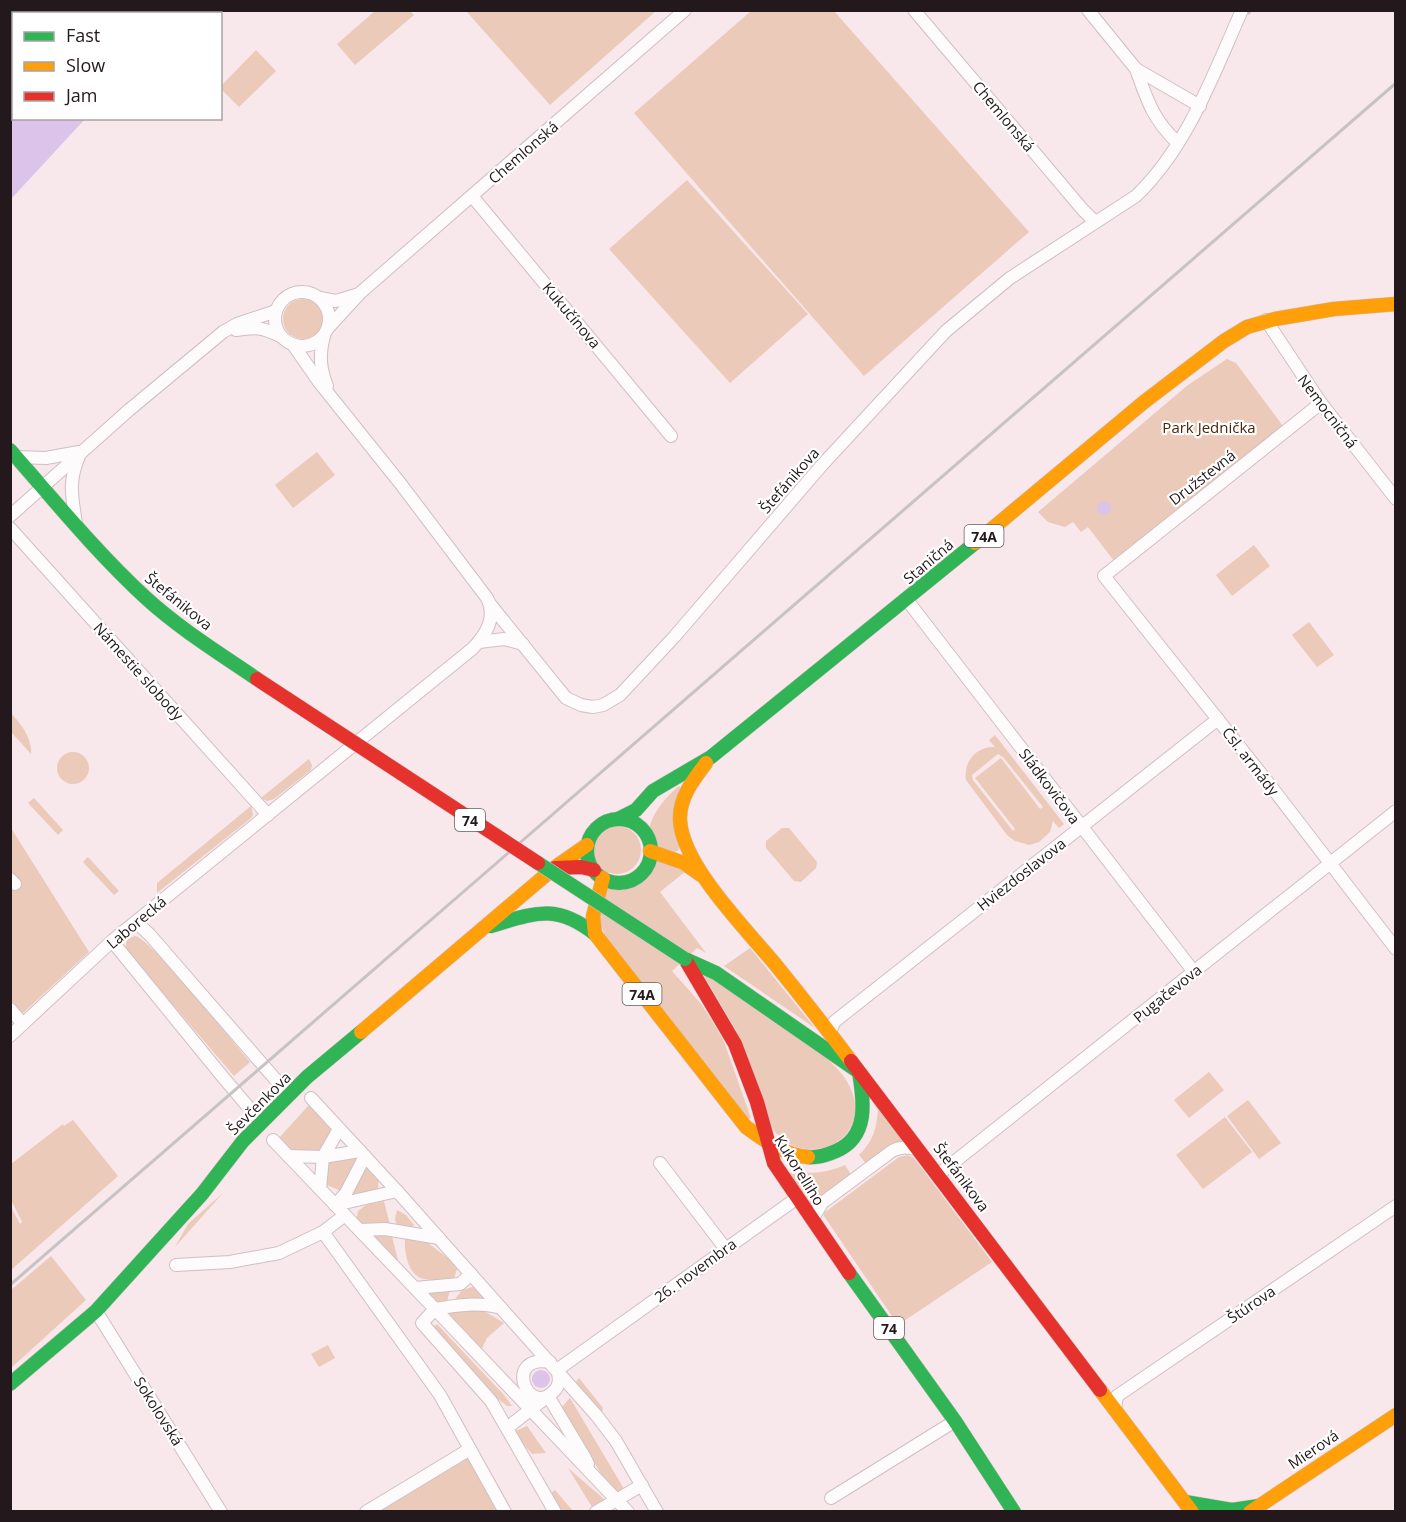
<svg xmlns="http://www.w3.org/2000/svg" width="1406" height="1522" font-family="'Open Sans',sans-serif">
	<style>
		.green { fill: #eccab9; fill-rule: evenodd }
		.water { fill: #dbc3ea }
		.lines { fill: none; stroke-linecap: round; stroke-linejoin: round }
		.street-casing { stroke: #cec0c3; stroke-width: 14 }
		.fast-casing { stroke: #cec0c3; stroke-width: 15 }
		.slow-casing { stroke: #cec0c3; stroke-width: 15 }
		.jam-casing { stroke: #cec0c3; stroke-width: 15 }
		.street { stroke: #fefbfc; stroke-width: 12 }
		.fast { stroke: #30b455; stroke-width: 14 }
		.slow { stroke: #ff9f0a; stroke-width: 14 }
		.jam { stroke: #e5322d; stroke-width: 14 }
		.rail { stroke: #c8c2c4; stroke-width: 3 }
		.fast-bridge-casing { stroke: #d1c8ca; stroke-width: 15; stroke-linecap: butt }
		.jam-bridge-casing { stroke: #d1c8ca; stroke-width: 15; stroke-linecap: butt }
		.fast-bridge { stroke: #30b455; stroke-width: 14 }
		.jam-bridge { stroke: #e5322d; stroke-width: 14 }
		.labels { text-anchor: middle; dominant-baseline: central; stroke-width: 4.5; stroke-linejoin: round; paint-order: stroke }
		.shield { fill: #fff; stroke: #655d5f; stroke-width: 1.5 }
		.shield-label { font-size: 14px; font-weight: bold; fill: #23181b }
		.street-label { font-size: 15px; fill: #23181b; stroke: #fff }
		.park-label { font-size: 15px; fill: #49270a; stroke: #fff }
	</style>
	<rect width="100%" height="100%" fill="#f8e7eb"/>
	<g class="green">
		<path d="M376 10 410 11 414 15 355 65 337 44Z"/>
		<path d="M656 11 550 105 466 11V10Z"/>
		<path d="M751 11H834L1029 232 864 376 634 113Z"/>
		<path d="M256 50 276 71 239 107 221 89V86Z"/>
		<path d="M687 180 808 314 730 383 609 249Z"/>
		<circle cx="303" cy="319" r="20"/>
		<path d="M1227 359 1236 363 1283 426 1114 561 1088 527 1081 532 1073 522 1065 527 1048 522 1038 512 1188 385Z"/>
		<path d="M317 452 335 475 293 508 275 485Z"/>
		<path d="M1254 545 1270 566 1232 596 1216 575Z"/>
		<path d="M1309 622 1334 655 1317 667 1292 635Z"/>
		<path d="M11 713C21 724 32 738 31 754L11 732Z"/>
		<path d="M995 735 1064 824 1059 828 1053 821 1050 832 1039 842 1029 845 1015 841 1007 835 966 780C963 762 976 746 995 747L989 740ZM998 754 1003 757 1043 807 1040 809 1001 758 975 778 1015 829 1013 831 973 780 972 775Z"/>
		<circle cx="73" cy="768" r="16"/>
		<path d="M309 759 312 765 311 770 274 799 267 801 261 798Z"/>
		<path d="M679 786 682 789 679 848 678 851 671 853C666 850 658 848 654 844 638 827 667 795 679 786Z"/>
		<path d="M34 798 63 830 58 835 28 803Z"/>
		<path d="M251 806 253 815 251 818 157 893V883Z"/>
		<circle cx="617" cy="850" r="24"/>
		<path d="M11 828 89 952 11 1024Z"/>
		<path d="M782 828H789L817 862 816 868 801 882 794 881 766 848V841Z"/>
		<path d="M88 857 119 891 114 895 83 862Z"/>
		<path d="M652 859 686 871 660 892 706 953 697 948 672 971 702 1005 723 1039 751 1118 748 1119 607 942 598 915 608 886C628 889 646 879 652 859Z"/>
		<path d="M135 936C151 938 233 1043 250 1062L234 1076 125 949 127 939Z"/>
		<path d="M750 948 815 1028 724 966Z"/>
		<path d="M700 969C723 986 747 1002 771 1019 796 1036 837 1059 850 1087 875 1143 802 1172 772 1128L737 1032Z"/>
		<path d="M1209 1072 1224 1090 1189 1118 1174 1100Z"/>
		<path d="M1248 1100 1281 1143 1259 1159 1227 1116Z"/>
		<path d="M310 1104 335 1131 325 1152 293 1154 278 1139Z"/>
		<path d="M878 1109 906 1142 867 1165 859 1155C873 1142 877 1127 878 1109Z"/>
		<path d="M1225 1117 1252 1152 1203 1189 1176 1155Z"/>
		<path d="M73 1120 118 1176 11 1270V1207L20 1224 22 1222 11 1200V1164L63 1124 64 1126Z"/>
		<path d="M356 1154 360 1158 343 1192 322 1183 328 1161Z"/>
		<path d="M908 1155 914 1158 992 1262 898 1325 824 1216V1213L899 1157Z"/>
		<path d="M364 1161 379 1177 378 1188 371 1193 348 1194Z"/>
		<path d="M845 1165 852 1176 818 1200 812 1208 790 1174 794 1171C812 1175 829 1172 845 1165Z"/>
		<path d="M223 1193 175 1247 188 1224Z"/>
		<path d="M384 1201 390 1225 362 1226 356 1221 358 1211 366 1205Z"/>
		<path d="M397 1210 406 1215 414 1225 410 1228 397 1227 395 1219Z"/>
		<path d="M391 1233 399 1264 369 1234Z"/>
		<path d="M405 1238 424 1240 449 1259 457 1269 454 1279C444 1279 433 1281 424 1279 408 1276 404 1252 405 1238Z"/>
		<path d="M51 1256 86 1300 11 1368V1290Z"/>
		<path d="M476 1286 487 1298 452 1303 462 1290Z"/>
		<path d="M450 1290 447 1302 438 1305 424 1292Z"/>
		<path d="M481 1309 504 1323 487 1338 481 1350 443 1311Z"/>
		<path d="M437 1324 504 1395 512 1406H507L498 1399 432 1328Z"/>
		<path d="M328 1345 335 1358 319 1367 311 1354Z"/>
		<path d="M579 1378 603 1408 601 1415 575 1383Z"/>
		<path d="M570 1398 624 1489 617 1492 601 1474 561 1408Z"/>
		<path d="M527 1426 546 1453 532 1454 513 1432Z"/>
		<path d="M470 1449 505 1511 376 1512Z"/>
		<path d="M568 1468 605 1500 592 1507Z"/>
		<path d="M555 1490 573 1511H562L551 1493Z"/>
	</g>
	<g class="water">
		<path d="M97 10H185V11L183 14 94 13Z"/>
		<path d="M13 93 14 118 85 119 11 199 10 96Z"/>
		<circle cx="1104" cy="508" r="7"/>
		<circle cx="541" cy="1379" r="9"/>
	</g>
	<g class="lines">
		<g class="street-casing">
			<g id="street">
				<path d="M914 10 1083 210 1095 222"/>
				<path d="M1088 10 1136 69 1200 106"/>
				<path d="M1136 69C1147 100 1153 120 1178 143"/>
				<path d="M472 196 671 436"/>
				<circle cx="302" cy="319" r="27"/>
				<path d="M320 298 336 301 359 294"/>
				<path d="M1266 320 1321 403 1396 499"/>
				<path d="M328 328 360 293 685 10"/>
				<path d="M236 330C256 327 262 327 280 336"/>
				<path d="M324 336C319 355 320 368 327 386"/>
				<path d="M1321 403 1104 576 1270 785 1396 949"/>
				<path d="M16 457 46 458 79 452"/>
				<path d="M10 516 129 410 223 332 237 324 276 311"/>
				<path d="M76 524C72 495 68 483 79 456"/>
				<path d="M10 528 268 815"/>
				<path d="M907 600 1194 972"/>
				<path d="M490 604 566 698 581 705 593 707 603 705 620 695 675 636 822 465 946 331 1010 278 1136 196C1188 146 1213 75 1242 10"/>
				<path d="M479 642 504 639 523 644"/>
				<path d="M10 879 15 884"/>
				<path d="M136 922 150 935 289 1095"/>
				<path d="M112 941 222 1076 261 1122"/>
				<path d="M10 1009 23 1024"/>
				<path d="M830 1033 834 1022 1218 719"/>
				<path d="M10 1036 112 941 472 649C486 635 497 617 487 598L400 483 319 382 294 346"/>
				<path d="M311 1098 397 1191 597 1416 616 1441 657 1512"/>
				<path d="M273 1140 435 1309 422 1323 491 1401 555 1512"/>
				<path d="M288 1156 323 1157 360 1151"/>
				<path d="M660 1163 725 1248"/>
				<path d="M939 1174 1396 811"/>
				<path d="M320 1189 323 1157 339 1129"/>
				<path d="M335 1205 397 1191"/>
				<path d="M335 1205 346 1193 365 1156"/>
				<path d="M812 1220 822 1203 892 1151C902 1146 909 1147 919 1150"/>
				<path d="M360 1230 385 1229 439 1238"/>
				<path d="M323 1232 440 1395 505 1512"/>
				<path d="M176 1265 230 1262 279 1253 323 1232 345 1215"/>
				<path d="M415 1288 460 1284 471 1274"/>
				<path d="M435 1309 628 1512"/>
				<path d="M435 1309C458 1305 479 1302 501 1308"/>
				<path d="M96 1311 221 1512"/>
				<path d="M550 1362C503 1354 527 1417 553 1392 560 1386 560 1378 557 1370L797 1198"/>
				<path d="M1115 1408 1117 1396 1396 1206"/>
				<path d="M507 1428 548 1396 584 1456 588 1464"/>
				<path d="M831 1498 955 1421"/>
				<path d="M366 1512 470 1449"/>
				<path d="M596 1512 642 1485"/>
			</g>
		</g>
		<g class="fast-casing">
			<g id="fast">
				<path d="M10 450C54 500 97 553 146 598 180 629 219 653 257 679"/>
				<path d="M618 819 636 810 653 791 711 757 975 543"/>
				<circle cx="619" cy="851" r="32"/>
				<path d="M491 926C535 913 556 903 595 934"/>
				<path d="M685 959 716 973 859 1072C864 1101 869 1137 836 1151 827 1155 818 1158 808 1157"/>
				<path d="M849 1273 955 1421 1014 1512"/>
				<path d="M10 1384 96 1311 202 1194 243 1141 307 1077 361 1032"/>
				<path d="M1185 1502 1232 1510 1259 1506"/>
			</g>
		</g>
		<g class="slow-casing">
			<g id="slow">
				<path d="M975 543 1144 402 1224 341 1247 327 1275 319 1334 309 1396 304"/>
				<path d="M706 763C693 780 679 798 680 820 682 865 746 929 775 964 801 996 826 1028 851 1061"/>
				<path d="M650 851 684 863 701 875"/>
				<path d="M603 878 593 916 595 934 746 1127C765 1141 785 1155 808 1157"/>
				<path d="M361 1032 554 868 587 845"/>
				<path d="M1100 1390 1192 1512"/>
				<path d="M1250 1512 1396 1415"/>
			</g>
		</g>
		<g class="jam-casing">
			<g id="jam">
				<path d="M555 868 581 867 594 870"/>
				<path d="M685 959 735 1044 757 1102 774 1163 849 1273"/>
				<path d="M851 1061 1100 1390"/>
			</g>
		</g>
		<use href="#street" class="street"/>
		<use href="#fast" class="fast"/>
		<use href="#slow" class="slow"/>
		<use href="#jam" class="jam"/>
		<g class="rail">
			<path d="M1249 13 1250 10"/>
			<path d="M10 1285 1396 83"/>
		</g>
		<g class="fast-bridge-casing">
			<path id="fast-bridge" d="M538 863 685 959"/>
		</g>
		<g class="jam-bridge-casing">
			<path id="jam-bridge" d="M257 679 538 863"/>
		</g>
		<use href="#fast-bridge" class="fast-bridge"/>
		<use href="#jam-bridge" class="jam-bridge"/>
	</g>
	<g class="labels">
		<g class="shield">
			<rect x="964.5" y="525" width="39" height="22" rx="4.5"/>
			<rect x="455" y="809" width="30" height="22" rx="4.5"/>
			<rect x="622.5" y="983" width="39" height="22" rx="4.5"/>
			<rect x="874" y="1317" width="30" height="22" rx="4.5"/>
		</g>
		<g class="shield-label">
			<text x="984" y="536">74A</text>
			<text x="470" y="820">74</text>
			<text x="642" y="994">74A</text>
			<text x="889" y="1328">74</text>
		</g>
		<g class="street-label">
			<text transform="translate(1004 116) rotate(50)">Chemlonská</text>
			<text transform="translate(523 152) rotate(-41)">Chemlonská</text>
			<text transform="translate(572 315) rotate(50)">Kukučínova</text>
			<text transform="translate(1328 411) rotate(53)">Nemocničná</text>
			<text transform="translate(1202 477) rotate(-38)">Družstevná</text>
			<text transform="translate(789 480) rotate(-49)">Štefánikova</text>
			<text transform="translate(928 561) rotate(-40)">Staničná</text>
			<text transform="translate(179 601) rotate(39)">Štefánikova</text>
			<text transform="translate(139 671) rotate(48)">Námestie slobody</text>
			<text transform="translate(1251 761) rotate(52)">Čsl. armády</text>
			<text transform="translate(1050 786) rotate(53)">Sládkovičova</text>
			<text transform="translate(1021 874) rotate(-38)">Hviezdoslavova</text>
			<text transform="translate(136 922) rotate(-40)">Laborecká</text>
			<text transform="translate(1167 993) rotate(-39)">Pugačevova</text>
			<text transform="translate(259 1103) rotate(-45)">Ševčenkova</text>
			<text transform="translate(800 1170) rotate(58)">Kukorelliho</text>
			<text transform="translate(962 1177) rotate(53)">Štefánikova</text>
			<text transform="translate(695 1270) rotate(-36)">26. novembra</text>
			<text transform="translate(1251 1304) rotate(-34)">Štúrova</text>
			<text transform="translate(159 1411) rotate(58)">Sokolovská</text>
			<text transform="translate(1313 1449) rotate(-34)">Mierová</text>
		</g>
		<g class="park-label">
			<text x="1209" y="427">Park Jednička</text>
		</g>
	</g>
	<rect width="1406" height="1522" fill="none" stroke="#23181b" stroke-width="24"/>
	<rect x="12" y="12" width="210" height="108" fill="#ffffff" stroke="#a7a3a4" stroke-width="1.5"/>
	<rect x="24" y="32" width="30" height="9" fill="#30b455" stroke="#a7a3a4" stroke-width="1.5"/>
	<text x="66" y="42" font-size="18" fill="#23181b">Fast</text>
	<rect x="24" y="62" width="30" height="9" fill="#ff9f0a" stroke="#a7a3a4" stroke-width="1.5"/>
	<text x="66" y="72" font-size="18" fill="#23181b">Slow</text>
	<rect x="24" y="92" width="30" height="9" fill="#e5322d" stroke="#a7a3a4" stroke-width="1.5"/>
	<text x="66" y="102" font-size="18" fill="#23181b">Jam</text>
</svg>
